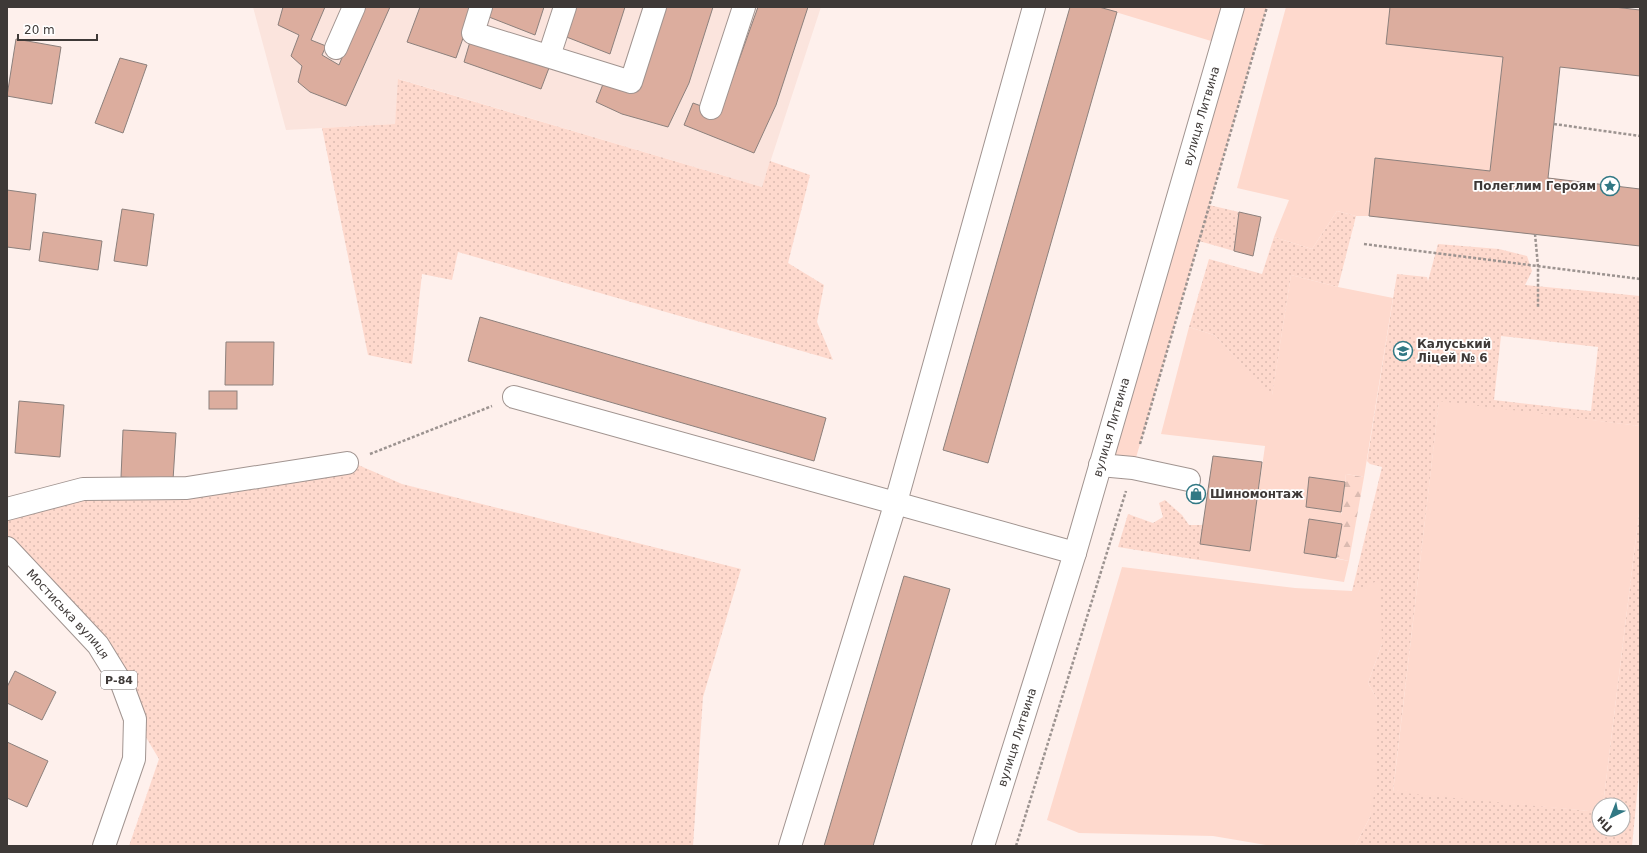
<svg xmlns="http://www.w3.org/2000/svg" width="1647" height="853" font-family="'DejaVu Sans',sans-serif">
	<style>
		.built { fill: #fbe4dd }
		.grass { fill: url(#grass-dots); fill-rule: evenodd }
		.forest { fill: url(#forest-firs) }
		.park { fill: #fed9cd }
		.building { fill: #dcad9e; stroke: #8c807c }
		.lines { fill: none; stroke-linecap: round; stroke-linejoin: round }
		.minor-casing { stroke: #a19490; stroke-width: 24 }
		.major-casing { stroke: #a19490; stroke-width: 24 }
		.path { stroke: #9c9390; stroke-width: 2.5; stroke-dasharray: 3 2; stroke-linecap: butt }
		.minor { stroke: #fff; stroke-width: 22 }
		.major { stroke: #fff; stroke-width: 22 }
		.labels { text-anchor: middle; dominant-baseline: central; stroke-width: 3.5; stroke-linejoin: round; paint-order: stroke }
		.shield { fill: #fff; stroke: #787473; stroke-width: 1 }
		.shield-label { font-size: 11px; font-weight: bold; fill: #3e3937 }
		.street-label { font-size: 12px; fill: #3e3937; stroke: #fff }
		.poi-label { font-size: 12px; font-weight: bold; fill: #3e3937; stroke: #fff; text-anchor: start }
	</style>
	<defs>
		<pattern id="grass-dots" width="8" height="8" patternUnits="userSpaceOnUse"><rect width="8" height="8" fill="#fed9cd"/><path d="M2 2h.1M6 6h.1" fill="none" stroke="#dbbbb1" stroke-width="1.8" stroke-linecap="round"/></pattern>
		<pattern id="forest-firs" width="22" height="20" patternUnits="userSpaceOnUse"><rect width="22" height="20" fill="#fed9cd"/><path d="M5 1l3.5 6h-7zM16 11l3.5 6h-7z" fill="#dbbbb1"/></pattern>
	</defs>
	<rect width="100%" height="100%" fill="#fef0ec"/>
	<path class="built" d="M253 7H821L762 187 399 79 395 124 286 130Z"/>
	<g class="grass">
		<path d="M398 79 762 187 770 161 810 175 788 263 824 285 817 322 833 360 458 252 452 280 422 274 412 364 368 355 322 128 395 124Z"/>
		<path d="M1209 205 1239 212 1234 251 1199 241Z"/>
		<path d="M1337 211 1356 216 1338 287 1291 275 1272 396 1214 335 1189 327 1209 259 1262 274 1274 237 1312 249Z"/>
		<path d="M1438 244 1499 249 1527 256 1532 271 1525 285 1640 296V426L1439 402 1393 791 1599 812V829H1623V805H1603L1640 505V764L1632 846H1355L1370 817 1377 699 1368 683 1382 644 1352 591 1382 467 1370 464 1367 461 1397 274 1427 277 1428 281ZM1501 336 1598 347 1591 411 1494 400Z"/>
		<path d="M356 464 402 484 741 569 703 697 693 846H129L159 759 135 719 122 684 7 548V509Z"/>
		<path d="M1165 500 1182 515 1189 525H1203L1199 560 1118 547 1128 514 1153 523 1163 517 1159 503Z"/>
	</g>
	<path class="forest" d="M1346 474 1364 477 1349 561 1336 558Z"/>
	<g class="park">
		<path d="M1099 7H1267L1133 468 1100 465 1221 44Z"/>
		<path d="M1286 7H1390L1503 57 1490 171 1375 158 1369 216H1356L1337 211 1312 249 1274 237 1289 200 1237 188Z"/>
		<path d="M1291 275 1338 287 1393 298 1364 477 1346 474 1345 482 1309 478 1306 507 1341 512 1342 524 1309 519 1304 553 1349 561 1344 582 1199 560 1200 544 1250 551 1265 446 1161 434 1189 327 1214 335 1272 395Z"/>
		<path d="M1439 401 1640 426V505L1603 805H1599V812L1393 792Z"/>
		<path d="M1122 567 1295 588 1352 591 1380 580 1382 644 1368 683 1377 699 1376 784 1370 817 1355 846H1272L1213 836 1079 833 1047 820Z"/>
	</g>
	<g class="building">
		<path d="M283 7H325L311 40 326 46 322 55 339 65 363 7H390L346 106 310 92 298 82 302 66 291 56 299 35 278 25Z"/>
		<path d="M420 7H474L456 58 407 42Z"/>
		<path d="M493 7H544L535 35 489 17Z"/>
		<path d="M574 7H625L610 54 564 36Z"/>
		<path d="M663 7H713L689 83 668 127 622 114 596 102 605 79 633 85Z"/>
		<path d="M758 7H808L776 105 754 153 684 125 693 103 720 113Z"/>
		<path d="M1070 7H1099L1117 12 988 463 943 450Z"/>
		<path d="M1390 7H1614L1640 10V76L1560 67 1548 178 1640 189V246L1369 216 1375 158 1490 171 1503 57 1386 44Z"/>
		<path d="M472 35 552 60 541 89 464 62Z"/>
		<path d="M16 39 61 47 52 104 7 96Z"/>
		<path d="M120 58 147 65 123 133 95 123Z"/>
		<path d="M7 190 36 194 30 250 7 247Z"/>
		<path d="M122 209 154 214 147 266 114 261Z"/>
		<path d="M1239 212 1261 217 1253 256 1234 251Z"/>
		<path d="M43 232 102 241 98 270 39 261Z"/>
		<path d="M480 317 826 418 814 461 468 361Z"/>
		<path d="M226 342H274L273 385H225Z"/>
		<rect x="209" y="391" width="28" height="18"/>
		<path d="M19 401 64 405 60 457 15 453Z"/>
		<path d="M123 430 176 433 173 480 121 477Z"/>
		<path d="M1213 456 1262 462 1250 551 1200 544Z"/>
		<path d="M1309 477 1345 482 1341 512 1306 507Z"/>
		<path d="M1309 519 1342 524 1336 558 1304 553Z"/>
		<path d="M904 576 950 589 873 846H824Z"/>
		<path d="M15 671 56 692 42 720 7 703V687Z"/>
		<path d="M7 742 48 761 27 807 7 798Z"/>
	</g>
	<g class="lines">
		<g class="minor-casing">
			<g id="minor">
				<path d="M481 7 473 33 631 82 655 7"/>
				<path d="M336 48 354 7"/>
				<path d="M549 56 565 7"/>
				<path d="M711 108 744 7"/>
				<path d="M514 397 1075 553"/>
				<path d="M1100 465 1133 468 1189 480"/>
				<path d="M7 509 83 489 187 488 347 463"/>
				<path d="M790 846 896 502 1034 7"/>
				<path id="s1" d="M983 846 1075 553 1233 7"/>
			</g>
		</g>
		<g class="major-casing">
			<g id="major">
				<path id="s2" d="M7 548 98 645 122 684 135 719 134 759 104 846"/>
			</g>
		</g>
		<g class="path">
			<path d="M1554 124 1640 136"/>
			<path d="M1535 234 1538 266V308"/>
			<path d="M1364 244 1640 279"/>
			<path d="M1140 444 1267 7"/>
			<path d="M370 454 492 406"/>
			<path d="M1016 846 1126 491"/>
		</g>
		<use href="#minor" class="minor"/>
		<use href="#major" class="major"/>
	</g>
	<defs>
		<g id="sight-ring" transform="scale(1)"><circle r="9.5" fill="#fff" stroke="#317884" stroke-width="1.5"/><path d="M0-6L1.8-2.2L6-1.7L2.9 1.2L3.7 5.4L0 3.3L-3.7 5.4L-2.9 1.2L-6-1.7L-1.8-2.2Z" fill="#317884"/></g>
		<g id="school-ring" transform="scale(1)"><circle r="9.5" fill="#fff" stroke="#317884" stroke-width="1.5"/><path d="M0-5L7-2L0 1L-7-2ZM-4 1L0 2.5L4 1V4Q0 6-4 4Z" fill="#317884"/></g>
		<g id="shop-ring" transform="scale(1)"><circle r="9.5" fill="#fff" stroke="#317884" stroke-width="1.5"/><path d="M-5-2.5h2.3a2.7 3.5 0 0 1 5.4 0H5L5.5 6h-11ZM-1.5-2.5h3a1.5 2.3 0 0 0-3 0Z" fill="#317884"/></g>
	</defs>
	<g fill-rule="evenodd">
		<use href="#sight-ring" x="1610" y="186"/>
		<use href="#school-ring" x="1403" y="351"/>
		<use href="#shop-ring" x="1196" y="494"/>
	</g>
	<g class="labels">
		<rect class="shield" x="101" y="671" width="36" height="18" rx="3"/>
		<g class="shield-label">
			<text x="119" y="680">Р-84</text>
		</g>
		<g class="street-label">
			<text stroke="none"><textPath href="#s1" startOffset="762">вулиця Литвина</textPath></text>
			<text stroke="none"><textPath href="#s1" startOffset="438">вулиця Литвина</textPath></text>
			<text stroke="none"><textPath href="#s2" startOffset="90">Мостиська вулиця</textPath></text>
			<text stroke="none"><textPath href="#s1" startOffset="114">вулиця Литвина</textPath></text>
		</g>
		<g class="poi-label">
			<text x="1596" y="186" text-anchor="end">Полеглим Героям</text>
			<text x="1417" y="344">Калуський<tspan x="1417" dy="14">Ліцей № 6</tspan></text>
			<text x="1210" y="494">Шиномонтаж</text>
		</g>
	</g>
	<rect width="1647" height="853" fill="none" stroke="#3e3937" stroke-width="16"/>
	<g transform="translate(1611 817) rotate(223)"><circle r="19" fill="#ffffff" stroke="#b2b0af"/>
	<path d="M0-3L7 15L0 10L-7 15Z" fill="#317884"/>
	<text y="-6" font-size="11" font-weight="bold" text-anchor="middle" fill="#3e3937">Пн</text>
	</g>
	<path d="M18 34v6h79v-6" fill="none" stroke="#3e3937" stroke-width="2"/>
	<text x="24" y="34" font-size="12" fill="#3e3937" stroke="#ffffff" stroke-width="3" paint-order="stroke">20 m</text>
</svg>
